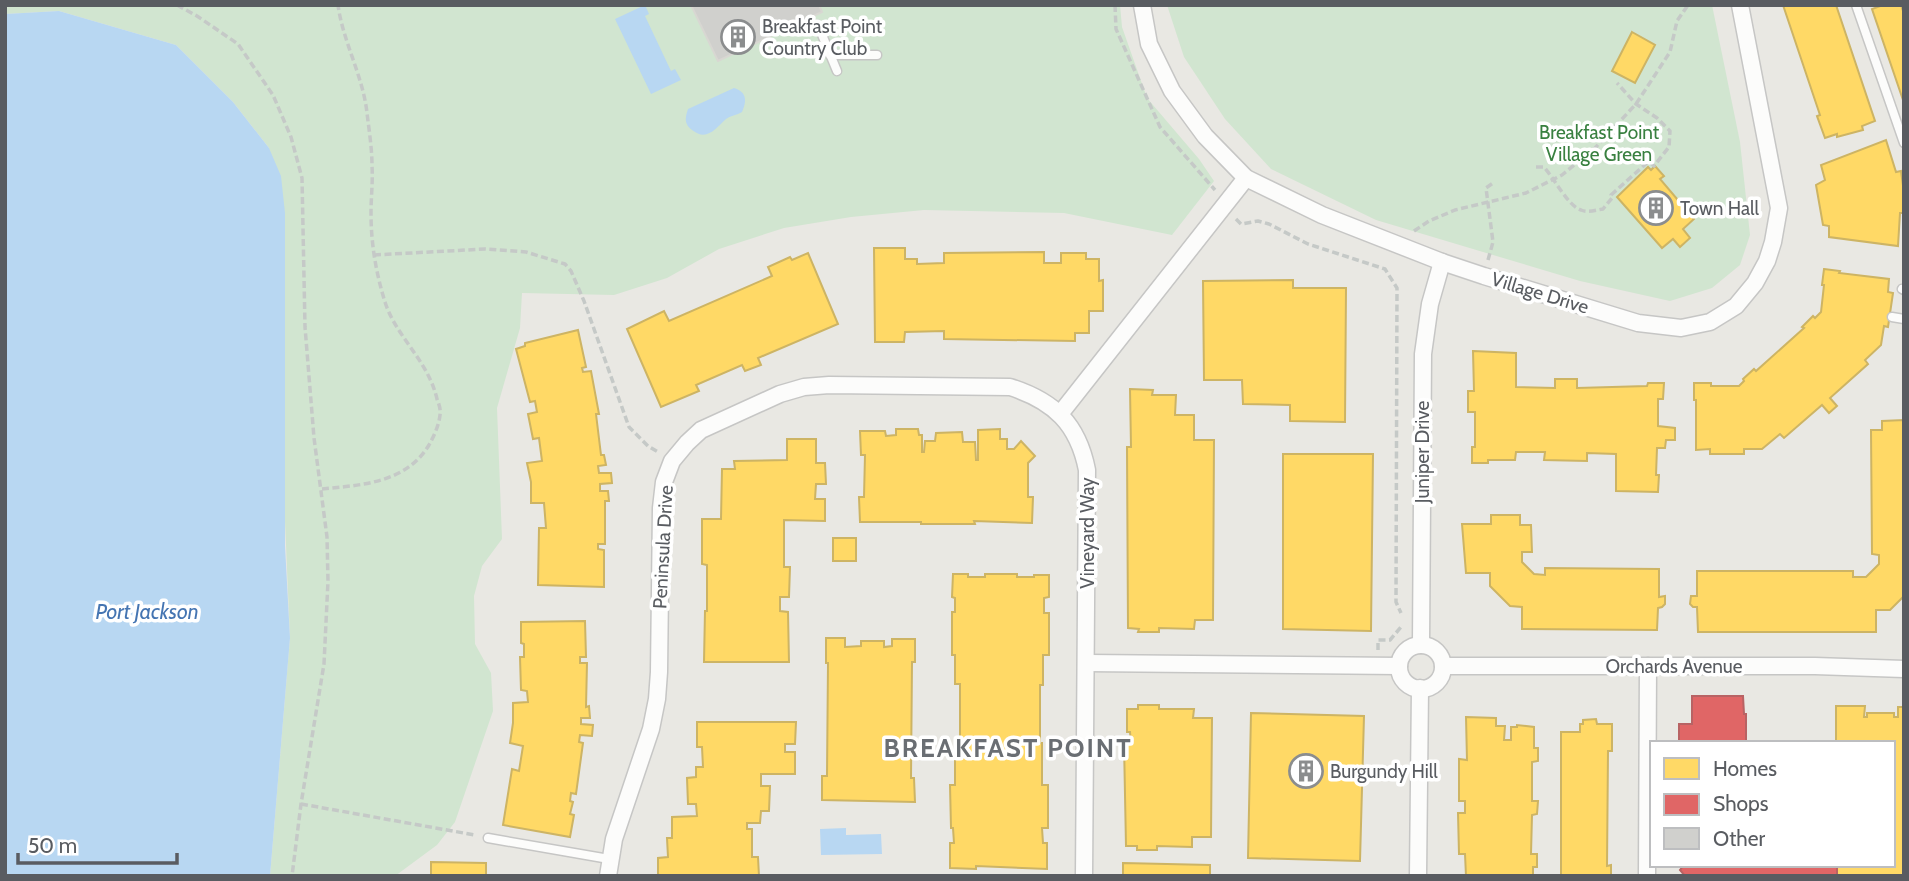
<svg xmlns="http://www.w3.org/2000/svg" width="1909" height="881" font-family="Cabin,sans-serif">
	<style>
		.green { fill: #d1e5d0 }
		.water { fill: #b8d7f2 }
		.homes { fill: #ffd966; stroke: #cdb464; stroke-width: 2 }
		.shops { fill: #e06666; stroke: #b86364; stroke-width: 2 }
		.building { fill: #d0d0cd; stroke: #d8d7d2; stroke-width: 2 }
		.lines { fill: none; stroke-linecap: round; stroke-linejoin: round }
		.service-casing { stroke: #c6c6c5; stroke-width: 11 }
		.minor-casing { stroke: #c6c6c5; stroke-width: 19 }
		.path { stroke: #c5c9c7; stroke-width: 3.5; stroke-dasharray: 7 3.5; stroke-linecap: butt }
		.service { stroke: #fcfcfb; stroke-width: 8 }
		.minor { stroke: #fcfcfb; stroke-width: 16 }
		.labels { text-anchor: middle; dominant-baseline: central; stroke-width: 7; stroke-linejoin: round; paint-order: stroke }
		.poi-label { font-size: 19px; fill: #595c61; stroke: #fff; text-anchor: start }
		.park-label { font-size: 19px; fill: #398040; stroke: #fff }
		.street-label { font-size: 19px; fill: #595c61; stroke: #fff }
		.water-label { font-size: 21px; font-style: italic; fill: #4575b2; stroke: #fff }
		.district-label { font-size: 26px; font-weight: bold; letter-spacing: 2px; fill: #6a6e73; stroke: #fff }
	</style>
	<rect width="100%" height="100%" fill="#e9e8e3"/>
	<g class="green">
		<path d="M5 5H1120L1122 27 1147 98 1199 159 1214 181 1172 235 1064 213 924 210 851 217 784 228 719 249 667 278 614 295 522 293 520 328 497 408 502 539 482 566 474 596 475 644 491 673 493 711 455 822 437 845 395 876H270L290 638 269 148 233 102 176 45 59 11 5 14Z"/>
		<path d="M1167 5H1712L1740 142 1750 235 1740 265 1712 288 1670 301 1580 281 1376 220 1271 169 1225 119 1184 57Z"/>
	</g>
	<g class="water">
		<path d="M645 5 649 14 645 16 671 71 675 69 681 80 651 94 615 19Z"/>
		<path d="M59 11 176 45 233 102 269 148 281 176 285 213V546L290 638 270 876H5V14Z"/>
		<path d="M734 88C747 92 747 101 742 112 737 115 730 116 726 119 716 128 707 142 692 130 684 124 685 118 688 109Z"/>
		<path d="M846 828V835L881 834 882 854 821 855 820 829Z"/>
	</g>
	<g class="homes">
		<path d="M1783 5H1836L1875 121 1862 126 1863 130 1837 137V134L1825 138 1817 116 1820 115Z"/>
		<path d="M1883 5H1901L1904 14V103L1872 9Z"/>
		<path d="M1632 32 1655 45 1635 83 1612 71Z"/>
		<path d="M1886 140 1896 172 1901 171 1904 193V213H1900L1898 246 1829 237V226L1823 225 1816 185 1825 180 1821 165Z"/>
		<path d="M1655 166 1664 176 1660 179 1694 219 1683 229 1690 238 1680 247 1673 239 1662 248 1617 197 1648 167 1651 170Z"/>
		<path d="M874 248H905V259H917V264L944 263V253L1044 252V263H1061V253H1086V259H1099V281L1103 280V311H1089V333H1075V341L944 339V331L905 332 904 342H875Z"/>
		<path d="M808 253 838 324 758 358 761 365 745 371 742 365 696 385 699 391 661 407 627 329 664 311 669 321 772 276 768 267 790 257 792 260Z"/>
		<path d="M1824 269 1840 271 1839 273 1889 279 1888 292 1893 293 1888 327 1884 326 1881 345 1865 360 1868 364 1830 398 1837 406 1829 413 1822 405 1784 438 1780 434 1762 449H1744V454H1710V449L1696 450V400H1694V383H1711V386H1739L1744 381 1743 379 1754 369 1756 371 1804 328 1802 327 1813 316 1815 318 1821 312 1824 285H1822Z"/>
		<path d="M1293 280V288H1346L1345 422 1290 421V405L1243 404 1242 380H1204L1203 281Z"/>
		<path d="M578 330 586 367 582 368 583 372 591 371 599 414H596L601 455H604L606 465 598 466 599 473H611L612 483 600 484V491H608L609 501H605V544H598V549L604 550V587L538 585 539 528H546L544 503H531V482L527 463 542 461 539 438 533 439 528 414 537 412 535 401 530 402 516 349 525 346V343Z"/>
		<path d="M1473 351 1516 353V387L1555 388V379H1577V388L1647 386 1648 383H1664L1663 399H1658V426L1675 428V440H1666L1665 448H1657L1656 475H1659L1658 492 1616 491V454L1587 453V461L1544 460 1545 452H1516L1515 460H1488V463H1472V447H1475V412H1468V391H1474Z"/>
		<path d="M1130 389 1153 390 1152 395H1176L1175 415H1194V440H1214L1213 620H1195L1194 629 1159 628V632H1138L1139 629 1128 628 1127 447H1131Z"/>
		<path d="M1904 420V596L1890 610H1876V632H1698L1697 607H1693L1690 604 1691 596H1697V571H1853V577H1866L1879 564V555L1872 554 1871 430H1882V421Z"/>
		<path d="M896 429H918L919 435H922V452H924L925 441H935L936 433 962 432 963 442H975L976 460H978V430L1000 429V439H1007V449H1014L1021 441 1035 456 1028 463V497H1033L1032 523 974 521 975 524H921V522H860L859 497H864L865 455H861L860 431H885L886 436 896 435Z"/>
		<path d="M787 439H816V463H825L826 484H816L815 499H825V521L784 520V567H790L789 597H780V611L788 612 789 662H704L705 611H707V565L702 564V519H721L722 469H735L734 461 787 460Z"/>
		<path d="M1283 454H1373L1371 631 1283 629Z"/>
		<path d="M1491 515H1520V525H1531L1532 552H1522V562L1534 574 1545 575V568L1659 569V597L1665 596V604L1662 607 1658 608 1657 630 1522 629V607L1510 606 1490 586V573H1466L1462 524H1491Z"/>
		<rect x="833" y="538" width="23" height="23"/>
		<path d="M953 574H968V577H985V574H1017V577H1034V575H1049V597L1044 598V613H1049V655H1043V685H1040V743H1042V785H1048V828H1042L1043 843H1047V869L976 866V869L950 868V843H954L953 828H951L950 785H955V743H960V684H955V655H952V612H955V598L952 597Z"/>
		<path d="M585 621 586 657H580V663H587L586 707 589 706 590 718H581V724L593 725 592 736 580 735 579 742 583 743 576 794 571 793 570 801 573 802 570 814 574 815 570 837 503 825 512 769 519 771 523 746 510 743 513 723V703L528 702 527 691 521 690 520 657H524V644L521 643V622Z"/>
		<path d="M826 638H845V647L861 646V641H884V647L892 646V639H915V662H912L911 778H914L915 802 822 800V776H827L828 663H826Z"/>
		<path d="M1138 705H1159V709H1194L1193 718H1212L1211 837H1192V847L1157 846V850H1137V846H1126L1124 743H1131L1130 732H1127V709H1138Z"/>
		<path d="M1836 706H1865L1864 717H1867V713H1894V717H1898V707H1904V876H1837V865H1893V743H1836Z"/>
		<path d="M1251 713 1364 716 1360 861 1248 858Z"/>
		<path d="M1466 717 1496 718V726H1505L1504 740H1511V727H1517V725L1534 727V748H1538V761L1532 762V801H1538L1537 814 1532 815 1531 854H1537V867H1533V876H1466L1465 854H1459L1458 813H1465V801H1459V759L1467 760Z"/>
		<path d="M1596 719 1597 724H1612V751H1608L1607 866 1611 865V876H1561V732H1580V724H1583V720Z"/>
		<path d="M697 722H796L795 744H785V752H795V774H761V786H770L769 811H761L760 823H747V829H752V857H758L759 876H658V858L668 857 667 838H672V817L697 816 696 804H688L687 778 696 777V767H703L702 747H697Z"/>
		<path d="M431 862 486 863V876H431Z"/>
		<path d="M1123 863 1210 865V876H1123Z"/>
	</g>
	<g class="shops">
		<path d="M1692 696H1743L1744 714H1746V743H1679V724H1692Z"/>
		<path d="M1684 865H1837V876H1685L1680 870Z"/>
	</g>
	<path class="building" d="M691 5H819L822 12 718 61Z"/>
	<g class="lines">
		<g class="service-casing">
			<g id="service">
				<path d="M1856 5 1904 143"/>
				<path d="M818 25 837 71"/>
				<path d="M830 55H877"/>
				<path d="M1902 289 1904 290"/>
				<path d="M1892 317 1904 319"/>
				<path d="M488 838 609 859"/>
			</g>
		</g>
		<g class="minor-casing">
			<g id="minor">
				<path d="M1142 5 1149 44 1172 91 1205 136 1246 178 1322 215 1442 262 1484 276 1638 323 1681 328 1710 322 1736 306 1755 283 1767 261 1773 242 1779 208 1740 5"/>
				<path d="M1060 414 1246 178"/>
				<path d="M1421 645 1423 354 1430 304 1442 262"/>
				<circle cx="1421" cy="667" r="22"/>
				<path d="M1087 663 1399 666"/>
				<path d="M1443 666H1815L1904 669"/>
				<path d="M608 876 614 839 651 729 657 699 659 672 661 508 664 482 672 461 687 443 701 430 780 394 804 387 829 385 1010 387C1054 401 1078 424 1087 470L1084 876"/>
				<path d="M1418 876 1420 688"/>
				<path d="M1647 876 1648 666"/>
			</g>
		</g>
		<g class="path">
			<path d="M177 5 197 16 238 44 273 95 291 137 302 178 305 327 314 438 327 537 328 581 324 664 301 804 292 876"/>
			<path d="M1115 5 1116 29 1160 127 1215 190"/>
			<path d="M1536 167H1544C1554 178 1568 206 1581 210 1588 213 1596 210 1603 209L1612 198 1611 195 1649 161 1654 166 1669 147 1670 131 1657 118 1636 104 1617 83"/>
			<path d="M1236 219 1241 224 1258 221 1269 224 1308 244 1385 269 1397 288 1396 602 1401 613"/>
			<path d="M1414 231 1429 221 1455 210 1526 193 1562 175 1595 148 1636 104 1670 52 1677 21 1688 5"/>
			<path d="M374 255 485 249 526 252 565 264 571 271 584 301 629 427 648 446 658 452"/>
			<path d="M1488 260 1493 242 1486 188 1493 183"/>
			<path d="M322 489C362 485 406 483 429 445 434 436 439 425 440 415 441 410 439 404 437 399 428 360 396 337 385 302 376 273 371 244 371 213 371 197 373 181 372 166 372 148 369 130 367 113 363 76 343 42 338 5"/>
			<path d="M1378 650V640H1390L1401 627V625"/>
			<path d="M301 804 475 835"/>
		</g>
		<use href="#service" class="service"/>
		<use href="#minor" class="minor"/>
	</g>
	<defs>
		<g id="building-ring" transform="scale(1.75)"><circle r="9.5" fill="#fff" stroke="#8b8d8e" stroke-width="1.5"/><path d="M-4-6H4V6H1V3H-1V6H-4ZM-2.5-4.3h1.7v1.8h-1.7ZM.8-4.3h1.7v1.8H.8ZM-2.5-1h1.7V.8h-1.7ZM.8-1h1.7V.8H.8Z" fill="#8b8d8e"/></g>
	</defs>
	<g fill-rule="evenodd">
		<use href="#building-ring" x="738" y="37"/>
		<use href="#building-ring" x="1656" y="208"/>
		<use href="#building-ring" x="1306" y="771"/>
	</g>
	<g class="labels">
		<g class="poi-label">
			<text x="762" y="26">Breakfast Point<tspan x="762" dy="22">Country Club</tspan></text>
			<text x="1680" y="208">Town Hall</text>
			<text x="1330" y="771">Burgundy Hill</text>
		</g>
		<g class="park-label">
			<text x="1599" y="132">Breakfast Point<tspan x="1599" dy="22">Village Green</tspan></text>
		</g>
		<g class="street-label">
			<text transform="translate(1540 293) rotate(17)">Village Drive</text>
			<text transform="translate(1422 452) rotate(-90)">Juniper Drive</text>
			<text transform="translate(1087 533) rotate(-90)">Vineyard Way</text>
			<text transform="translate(663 547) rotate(-87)">Peninsula Drive</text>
			<text x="1674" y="666">Orchards Avenue</text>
		</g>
		<g class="water-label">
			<text x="147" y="611">Port Jackson</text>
		</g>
		<g class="district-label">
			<text x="1008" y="748">BREAKFAST POINT</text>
		</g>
	</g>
	<rect width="1909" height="881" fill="none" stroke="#595c61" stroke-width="14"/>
	<rect x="1650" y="741" width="245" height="126" fill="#ffffff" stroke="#bdbec0" stroke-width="2"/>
	<rect x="1664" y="758" width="35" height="21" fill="#ffd966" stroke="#bdbec0" stroke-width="2"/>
	<text x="1713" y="776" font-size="21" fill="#595c61">Homes</text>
	<rect x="1664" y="794" width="35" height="21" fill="#e06666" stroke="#bdbec0" stroke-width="2"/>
	<text x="1713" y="811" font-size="21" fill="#595c61">Shops</text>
	<rect x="1664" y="828" width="35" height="21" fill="#d0d0cd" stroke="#bdbec0" stroke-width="2"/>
	<text x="1713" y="846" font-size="21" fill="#595c61">Other</text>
	<path d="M18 853v10h159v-10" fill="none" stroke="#595c61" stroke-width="3.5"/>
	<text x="28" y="853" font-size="21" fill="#595c61" stroke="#ffffff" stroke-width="5" paint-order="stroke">50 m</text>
</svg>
